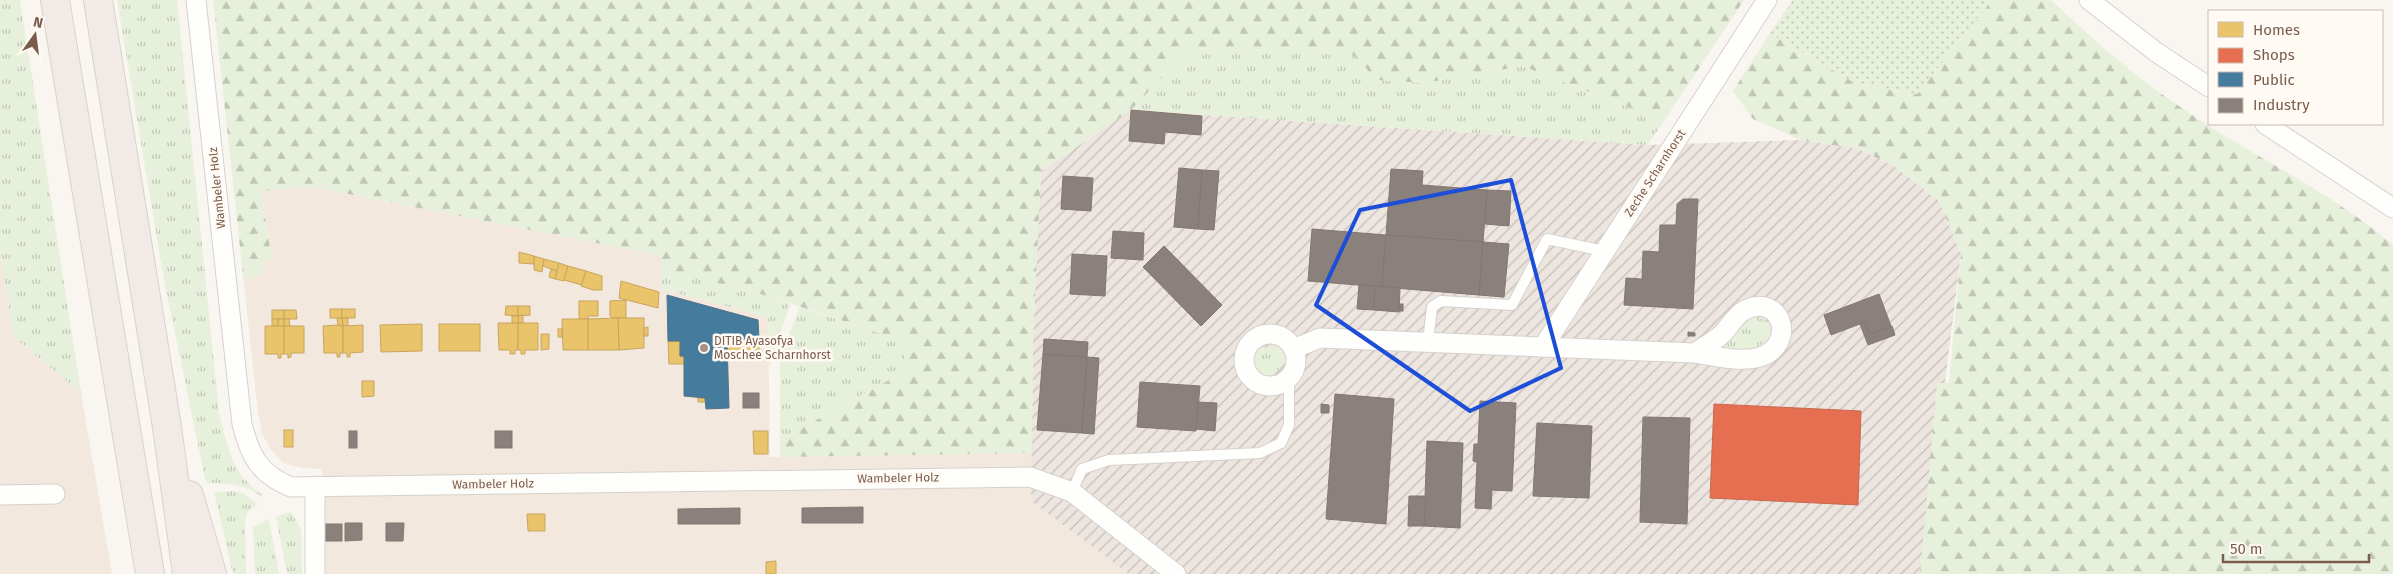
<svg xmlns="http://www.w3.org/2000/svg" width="2393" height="574" font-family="'Fira Sans',sans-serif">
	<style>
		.residential { fill: #f2e8de }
		.industrial { fill: url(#industrial-furrows) }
		.grass { fill: url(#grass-tufts) }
		.forest { fill: url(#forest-firs) }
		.park { fill: url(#park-dots) }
		.homes { fill: #e9c46a; stroke: #c8a561 }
		.shops { fill: #e76f51; stroke: #c66950 }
		.public { fill: #457b9d; stroke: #557285 }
		.industry { fill: #8a817c; stroke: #85766e }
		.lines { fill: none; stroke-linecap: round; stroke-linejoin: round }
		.lane-casing { stroke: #d7d1cb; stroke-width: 12 }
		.street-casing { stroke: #d7d1cb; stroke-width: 21 }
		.highway-casing { stroke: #dad1cc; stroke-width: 30 }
		.lane { stroke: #fefefd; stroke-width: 10 }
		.street { stroke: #fefefd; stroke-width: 19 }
		.highway { stroke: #f2eae7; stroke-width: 28 }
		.marked { fill: none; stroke: #1d4ed8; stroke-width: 4; stroke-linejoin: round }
		.poi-dot { fill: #a69286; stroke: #fffaf3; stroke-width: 2 }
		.labels { text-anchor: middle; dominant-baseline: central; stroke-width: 5; stroke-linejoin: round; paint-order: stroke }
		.street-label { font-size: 12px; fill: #7a5c4d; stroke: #fffaf3 }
		.poi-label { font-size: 12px; fill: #7a5c4d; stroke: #fffaf3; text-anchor: start }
	</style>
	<defs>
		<pattern id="industrial-furrows" width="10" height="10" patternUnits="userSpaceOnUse" patternTransform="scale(1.25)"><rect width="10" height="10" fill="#ede5e0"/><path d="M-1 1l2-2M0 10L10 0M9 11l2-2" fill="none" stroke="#c5bdb8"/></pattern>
		<pattern id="grass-tufts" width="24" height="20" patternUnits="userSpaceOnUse" patternTransform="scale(1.25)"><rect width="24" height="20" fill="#e7f0db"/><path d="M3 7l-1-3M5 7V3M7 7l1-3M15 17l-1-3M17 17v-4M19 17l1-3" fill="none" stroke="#c0c6b4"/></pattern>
		<pattern id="forest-firs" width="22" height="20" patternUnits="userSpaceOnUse" patternTransform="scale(1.25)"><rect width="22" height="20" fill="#e7f0db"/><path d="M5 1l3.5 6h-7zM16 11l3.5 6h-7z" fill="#c0c6b4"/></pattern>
		<pattern id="park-dots" width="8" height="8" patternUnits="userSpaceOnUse" patternTransform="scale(1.25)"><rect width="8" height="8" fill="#e7f0db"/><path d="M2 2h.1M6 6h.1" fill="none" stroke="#c0c6b4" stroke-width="1.8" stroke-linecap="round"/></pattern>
	</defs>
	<rect width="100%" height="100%" fill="#f9f5f0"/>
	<g class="residential">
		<path d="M313 187 663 256 661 289 768 317 770 457 1032 453 1031 501 1129 574H323L322 469 302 468 283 463 271 450 262 434 258 412 243 275 248 278 263 260 272 259 261 190Z"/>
		<path d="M0 249 13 336 81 393 112 574H0Z"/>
	</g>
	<path class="industrial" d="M1131 110 1647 145 1801 140 1858 149 1894 166 1939 201 1961 254 1921 574H1129L1031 501 1033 337 1041 171Z"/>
	<g class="grass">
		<path d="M0 0H20L81 393 13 336 0 249Z"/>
		<path d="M117 0H177L219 412C227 445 232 476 262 494L261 496C243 484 228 483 206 483L164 280Z"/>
		<path d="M1345 47 1379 80 1424 83 1523 66 1664 121 1647 145 1131 110 1189 48 1277 51Z"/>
		<path d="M662 269 768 296 790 304 769 367 768 317 661 289Z"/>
		<path d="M799 307 904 341V372L780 440V361Z"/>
		<path d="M1758 317 1769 324 1771 331C1767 349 1739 353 1723 351V344C1736 337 1743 320 1758 317Z"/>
		<path d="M1284 346 1285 361C1282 364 1279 370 1275 373 1263 383 1252 369 1252 357L1260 348Z"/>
		<path d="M233 491 243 493 258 504 247 513 245 521 246 574H233L214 492Z"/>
		<path d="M291 512 301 529 302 574H287L276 516Z"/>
		<path d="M269 519 279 574H255L253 527Z"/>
	</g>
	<g class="forest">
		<path d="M213 0H1744L1664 121 1523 66 1424 83 1378 80 1345 47 1277 51 1189 48 1131 110 1041 171 1033 337 1032 453 780 457V440L904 372V341L768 296 662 269V256L313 187 261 191 272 260 263 261 262 272C256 277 251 280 243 275Z"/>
		<path d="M1992 0H2051C2094 41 2139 80 2189 113 2256 158 2331 192 2393 245V574H1920L1937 383H1949L1961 254 1939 201 1894 166 1858 149 1801 140 1753 119 1733 91 1770 33 1855 83 1917 94Z"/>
	</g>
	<path class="park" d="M1793 0H1992L1917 94 1855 83 1770 33Z"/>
	<g class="homes">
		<path d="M519 252 534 256V264L519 263Z"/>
		<path d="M534 256 544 259 542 272 534 270Z"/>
		<path d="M544 259 559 263 557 271 543 266Z"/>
		<path d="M559 263 568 266 564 281 555 279Z"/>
		<path d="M568 266 586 271 582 285 564 280Z"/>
		<path d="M551 269 557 271 555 279 549 277Z"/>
		<path d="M586 271 602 276V290H593L581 286Z"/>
		<path d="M621 281 659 292 658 308 619 298Z"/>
		<path d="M626 300V318H612L610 316V301Z"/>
		<path d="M579 301H598V316H588V319H579Z"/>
		<path d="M506 306H518V316L505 315Z"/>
		<path d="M518 306H530V315L518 316Z"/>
		<rect x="330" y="309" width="12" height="9"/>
		<rect x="342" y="309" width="13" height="9"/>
		<rect x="272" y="310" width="12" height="9"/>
		<path d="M284 310H296L297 319H284Z"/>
		<path d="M523 315V323H518V316Z"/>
		<rect x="512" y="316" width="6" height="7"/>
		<path d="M337 318H342L343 326 338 325Z"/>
		<path d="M342 318H348V326H343Z"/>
		<path d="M618 318H644V348L619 350Z"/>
		<path d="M618 318 619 350H588V319Z"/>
		<rect x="272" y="319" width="6" height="7"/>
		<rect x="278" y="319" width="6" height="7"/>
		<path d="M284 319H289L290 326H284Z"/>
		<path d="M562 319H588V350H563Z"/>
		<path d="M498 323H518V350H515V354H510V350H499Z"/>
		<path d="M518 323H538V350H525V354H521V350H518Z"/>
		<path d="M422 324V351L381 352 380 325Z"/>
		<rect x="439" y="324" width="41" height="27"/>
		<path d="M338 325 343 326V353H340V357H337V353H324L323 326Z"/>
		<path d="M363 325V352L350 353V357H347V353H343V326Z"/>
		<path d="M265 326H284V354H281V358H278V354H265Z"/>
		<path d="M284 326H304V353H291V357L288 358V354H284Z"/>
		<path d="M648 327V336H644V328Z"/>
		<rect x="558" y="329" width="4" height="8"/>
		<path d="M541 334H549V349L541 350Z"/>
		<path d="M759 339V352L728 353 727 340Z"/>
		<path d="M668 341H680V356H684L685 364H669Z"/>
		<path d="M362 381H374V396L362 397Z"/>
		<path d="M698 398H705L706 402H698Z"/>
		<rect x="284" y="430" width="9" height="17"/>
		<path d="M753 431H768V454H754Z"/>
		<path d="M527 514H545V531H528Z"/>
		<path d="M776 561V574H766V562Z"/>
	</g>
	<path class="shops" d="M1714 404 1861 411 1858 505 1710 498Z"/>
	<path class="public" d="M667 295 758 320 759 339 727 340 729 408 706 409 705 398 684 396V356H680V341H668Z"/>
	<g class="industry">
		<path d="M1131 110 1202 116 1201 135 1165 132 1164 144 1129 141Z"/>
		<path d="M1179 168 1202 170 1198 229 1174 227Z"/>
		<path d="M1391 169 1423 171 1422 185 1487 190 1483 242 1386 235Z"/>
		<path d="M1202 170 1219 171 1214 230 1198 229Z"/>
		<path d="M1063 176 1093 178 1091 211 1061 209Z"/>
		<path d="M1487 190 1511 191 1509 226 1485 224Z"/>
		<path d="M1683 199H1698L1693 309 1624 305 1626 278 1642 279 1643 251 1659 252 1660 225H1676L1677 204Z"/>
		<path d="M1312 229 1386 235 1382 287 1308 281Z"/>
		<path d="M1113 231 1144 233 1143 260 1111 258Z"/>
		<path d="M1386 235 1483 242 1479 295 1382 287Z"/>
		<path d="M1483 242 1509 244 1504 297 1479 295Z"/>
		<path d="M1164 246 1222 305 1201 326 1143 267Z"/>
		<path d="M1072 254 1107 256 1105 296 1070 294Z"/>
		<path d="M1359 285 1375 286 1374 310 1357 309Z"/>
		<path d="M1375 286 1400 288 1399 312 1374 310Z"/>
		<path d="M1879 294 1891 326 1869 334 1865 322 1831 335 1824 315Z"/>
		<rect x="1399" y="304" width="4" height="7"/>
		<path d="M1865 322 1869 334 1892 326 1895 335 1868 345 1860 324Z"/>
		<path d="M1688 332 1695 333V336H1688Z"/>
		<path d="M1044 339 1088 342 1087 357 1043 354Z"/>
		<path d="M1043 354 1087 357 1082 433 1037 430Z"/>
		<path d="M1087 357 1099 358 1094 434 1082 433Z"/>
		<path d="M1140 382 1200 386 1196 431 1137 427Z"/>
		<rect x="743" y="393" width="16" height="15"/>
		<path d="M1335 394 1394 399 1386 524 1326 519Z"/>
		<path d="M1480 401 1516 403 1512 491 1492 490 1491 509 1475 508 1477 462 1473 461 1474 444H1478Z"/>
		<path d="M1198 402 1217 403 1215 431 1196 429Z"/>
		<path d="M1321 404 1329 405V413H1321Z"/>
		<path d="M1643 417 1690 418 1687 524 1640 522Z"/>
		<path d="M1537 423 1592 426 1589 498 1533 496Z"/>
		<rect x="349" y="431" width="8" height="17"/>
		<rect x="495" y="431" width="17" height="17"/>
		<path d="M1427 441 1463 443 1460 528 1424 526Z"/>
		<path d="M1409 496H1426L1424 526H1408Z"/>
		<path d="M863 507V523H802V508Z"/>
		<path d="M740 508V524H678V509Z"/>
		<path d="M345 523H362V540L345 541Z"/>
		<path d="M386 523H404L403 541H386Z"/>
		<rect x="325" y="524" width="17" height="17"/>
	</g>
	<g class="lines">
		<g class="lane-casing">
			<g id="lane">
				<path d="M1428 342 1432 307 1441 301 1512 305 1547 239 1604 251"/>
				<path d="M1072 492 1082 469 1109 460 1260 453 1281 443 1289 425V378"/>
			</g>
		</g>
		<g class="street-casing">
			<g id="street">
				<path d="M196 0 242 424C250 456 259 474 291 487L1030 477 1072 492 1176 574"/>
				<path d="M2089 0 2156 52 2209 87"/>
				<path d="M2265 124 2393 208"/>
				<circle cx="1270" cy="360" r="26"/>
				<path d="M1543 347 1767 0"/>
				<path d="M1293 349 1320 338 1695 353C1715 356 1740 363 1760 357 1798 344 1781 292 1745 310 1734 316 1729 328 1721 335 1713 342 1703 347 1695 353"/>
				<path d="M315 486V574"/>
				<path d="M0 495 55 494"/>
			</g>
		</g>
		<g class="highway-casing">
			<g id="highway">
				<path d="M55 0 150 574"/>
				<path d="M98 0 167 427 187 574"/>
				<path d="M189 495 212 574"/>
			</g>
		</g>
		<use href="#lane" class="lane"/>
		<use href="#street" class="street"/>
		<use href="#highway" class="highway"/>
	</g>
	<path class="marked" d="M1511 180 1561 368 1470 411 1316 305 1360 210Z"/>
	<circle class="poi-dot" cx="704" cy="348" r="5"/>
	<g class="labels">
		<g class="street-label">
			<text transform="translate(1655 173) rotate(-57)">Zeche Scharnhorst</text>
			<text transform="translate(217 188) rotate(-96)">Wambeler Holz</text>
			<text transform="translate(898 478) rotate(-1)">Wambeler Holz</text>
			<text transform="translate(493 484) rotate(-1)">Wambeler Holz</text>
		</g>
		<g class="poi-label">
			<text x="714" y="341">DITIB Ayasofya<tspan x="714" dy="14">Moschee Scharnhorst</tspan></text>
		</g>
	</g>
	<rect x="2208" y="10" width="175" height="115" fill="#fffaf3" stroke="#cabbb1"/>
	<rect x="2218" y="22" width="25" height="15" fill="#e9c46a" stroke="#cabbb1"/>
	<text x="2253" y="35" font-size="15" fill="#7a5c4d">Homes</text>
	<rect x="2218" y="48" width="25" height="15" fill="#e76f51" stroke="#cabbb1"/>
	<text x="2253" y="60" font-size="15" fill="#7a5c4d">Shops</text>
	<rect x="2218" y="72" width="25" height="15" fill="#457b9d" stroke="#cabbb1"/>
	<text x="2253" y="85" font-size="15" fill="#7a5c4d">Public</text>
	<rect x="2218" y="98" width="25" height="15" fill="#8a817c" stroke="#cabbb1"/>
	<text x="2253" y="110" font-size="15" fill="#7a5c4d">Industry</text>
	<g transform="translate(35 35) rotate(14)" stroke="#fffaf3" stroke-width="4" paint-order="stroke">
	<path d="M0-4L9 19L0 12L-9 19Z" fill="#7a5c4d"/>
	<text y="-8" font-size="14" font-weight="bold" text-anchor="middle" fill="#7a5c4d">N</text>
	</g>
	<path d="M2223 554v8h146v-8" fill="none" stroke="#7a5c4d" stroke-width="2.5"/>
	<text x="2230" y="554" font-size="15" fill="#7a5c4d" stroke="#fffaf3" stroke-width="4" paint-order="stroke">50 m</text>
</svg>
